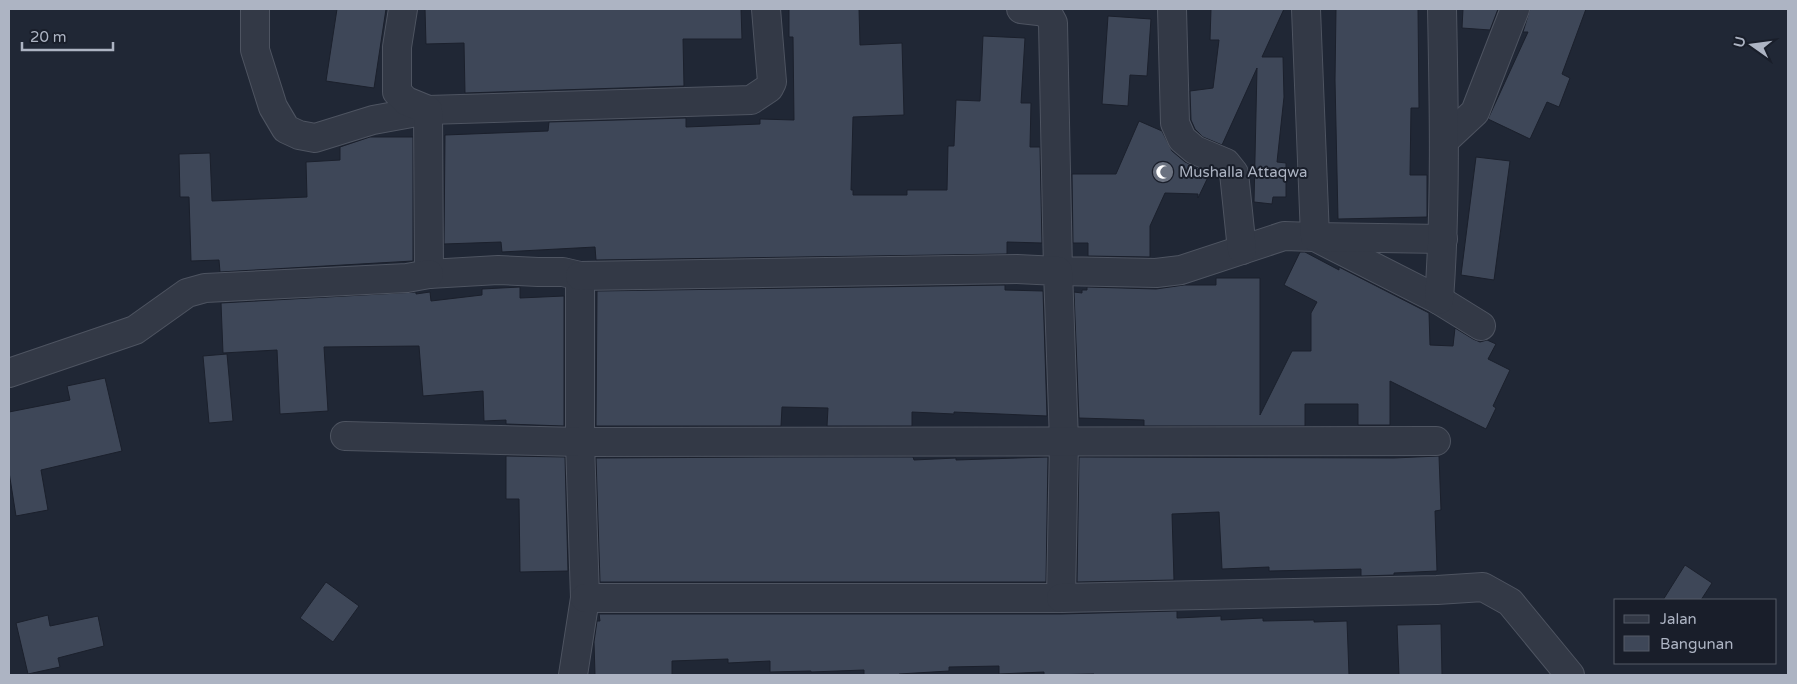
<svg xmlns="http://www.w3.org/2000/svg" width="1797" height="684" font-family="'Varela Round',sans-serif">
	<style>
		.building { fill: #3e4758; stroke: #1b202c }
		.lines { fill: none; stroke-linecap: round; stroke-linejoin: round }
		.minor-casing { stroke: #4e5461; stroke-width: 30 }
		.minor { stroke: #333946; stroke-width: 28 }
		.labels { text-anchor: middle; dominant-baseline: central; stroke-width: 4; stroke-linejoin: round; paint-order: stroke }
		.poi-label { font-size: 15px; fill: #adb4c3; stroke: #191e2a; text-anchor: start }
	</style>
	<rect width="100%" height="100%" fill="#202735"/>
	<g class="building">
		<path d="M337 9H386L374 88 326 81Z"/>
		<path d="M425 9H741L742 39H683L684 86 465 93 464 43 426 44Z"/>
		<path d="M789 9H859L860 45 902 43 904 115 853 117 851 190H853V195H907V190H947L948 146H954L956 100 980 101 983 36 1025 38 1021 103H1031L1030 147H1040L1042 243 1007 242V254L596 260 595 247 502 252 501 242 444 244 445 135 548 131 549 122 686 118V127L760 124V119L794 120 793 37H789Z"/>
		<path d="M1211 9H1284L1262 57H1283L1284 97 1277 162 1286 163V197H1273L1272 204 1254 202 1257 68 1222 145 1203 137 1195 129 1191 120 1190 91 1213 88 1219 40H1210Z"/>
		<path d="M1336 9H1418L1419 108H1411L1410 175H1427V217L1338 219 1335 80Z"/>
		<path d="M1463 9H1498L1490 30 1462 28Z"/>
		<path d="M1530 9H1586L1562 74 1570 78 1559 107 1547 102 1530 139 1488 119 1528 32H1523Z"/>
		<path d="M1108 16 1151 19 1147 76 1130 75 1128 106 1102 104Z"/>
		<path d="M1139 121 1162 131 1172 151 1185 162 1210 173 1198 198V194L1165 193 1150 226V257L1088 256V243H1073L1072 174H1116Z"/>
		<path d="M370 137H413V261L220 272 219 260 191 261 189 197H180L179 154 210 153 212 201 307 197 306 162 340 160V147Z"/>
		<path d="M1476 157 1510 161 1494 280 1461 275Z"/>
		<path d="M1300 252H1305L1339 270V267L1429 313 1430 345 1453 346 1455 328 1473 339 1480 342 1487 340 1496 344 1488 359 1510 370 1493 406 1496 408 1486 429 1390 381V425H1358V404H1305V426H1144V420L1079 418 1074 292 1082 293V290H1087V287L1156 289 1184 285H1216V278H1260V415L1292 351H1311V313L1317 302 1284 285Z"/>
		<path d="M1005 285V290L1043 291 1047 416 954 412V414L912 412V426H827L828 408 782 407 781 426H596L597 291Z"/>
		<path d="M520 287V298L564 296V426L506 424V420L484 421 483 391 423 396 419 346 324 347 328 411 280 414 277 350 223 353 221 303 416 292V294L430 292 431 301 482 295V289Z"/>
		<path d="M227 354 233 421 209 423 203 356Z"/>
		<path d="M105 378 122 451 41 470 48 510 16 516 9 472V412L70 400 67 386Z"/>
		<path d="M506 456 565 457 568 571 520 572 519 499H506Z"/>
		<path d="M1439 456 1441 510 1435 511 1437 571 1394 573V575L1361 576V569L1269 571V567L1222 569 1219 512 1172 514 1174 580 1077 582 1079 457 1394 458Z"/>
		<path d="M780 457H913L914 460 956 458V460L1048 457 1046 582H600L596 458Z"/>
		<path d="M1685 565 1712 583 1701 600H1663Z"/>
		<path d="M326 582 359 606 333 642 300 618Z"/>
		<path d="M1177 611V618L1221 616V620L1263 618V621L1314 620V622L1347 621 1349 675H1094V674L1044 675V672L999 674V666L949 667V671L899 674V675H864V670L811 672V671L770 672V661L728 663V659L672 661V675H595L594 642 597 621H600L599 614H1061Z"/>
		<path d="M48 615 50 626 98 616 104 646 58 658 60 667 28 674 16 623Z"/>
		<path d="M1441 624 1442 675H1399L1397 625Z"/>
	</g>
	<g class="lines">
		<g class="minor-casing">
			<g id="minor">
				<path d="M255 9V50L273 107 286 129 299 135 315 138 373 120 428 110 751 100 769 88 772 82 766 9"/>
				<path d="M403 9 397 47V92L406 101 428 110 429 274 498 270 538 272H563L580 276V442L585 598 573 675"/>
				<path d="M1021 9 1047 12 1053 23 1058 271 1156 273 1181 270 1284 236 1315 237 1439 300 1481 326"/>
				<path d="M1172 9 1175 123 1182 139 1195 150 1226 163 1234 173 1242 250"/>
				<path d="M1306 9 1315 237 1443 239"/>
				<path d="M1445 140 1475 112 1515 9"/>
				<path d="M580 276 1017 269 1058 271 1064 441 1061 598H585"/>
				<path d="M1439 300C1446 203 1444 106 1442 9"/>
				<path d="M9 373 135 330 187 293 205 288 407 278 429 274"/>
				<path d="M345 436 580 442 1436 441"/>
				<path d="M1061 598 1437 590 1483 587 1510 602 1570 675"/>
			</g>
		</g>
		<use href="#minor" class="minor"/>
	</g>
	<defs>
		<g id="mosque-disc" transform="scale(1.125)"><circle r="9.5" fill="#6b7280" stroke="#191e2a"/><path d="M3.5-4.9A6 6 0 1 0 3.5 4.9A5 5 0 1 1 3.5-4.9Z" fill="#fff"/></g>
	</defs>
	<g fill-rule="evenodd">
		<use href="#mosque-disc" x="1163" y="172"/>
	</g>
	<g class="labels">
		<g class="poi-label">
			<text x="1179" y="172">Mushalla Attaqwa</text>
		</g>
	</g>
	<rect width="1797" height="684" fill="none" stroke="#adb4c3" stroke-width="20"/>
	<rect x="1614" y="599" width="162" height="65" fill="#191e2a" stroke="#545a67"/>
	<rect x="1624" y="615" width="25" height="8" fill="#333946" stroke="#545a67"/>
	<text x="1660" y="624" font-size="15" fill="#adb4c3">Jalan</text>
	<rect x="1624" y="636" width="25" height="15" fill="#3e4758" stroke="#545a67"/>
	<text x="1660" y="649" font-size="15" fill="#adb4c3">Bangunan</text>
	<g transform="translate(1752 45) rotate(284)" stroke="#191e2a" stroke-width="4" paint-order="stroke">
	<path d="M0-4L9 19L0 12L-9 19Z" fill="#adb4c3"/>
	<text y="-8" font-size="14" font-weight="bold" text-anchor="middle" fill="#adb4c3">U</text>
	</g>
	<path d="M22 42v8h91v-8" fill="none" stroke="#adb4c3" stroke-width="2.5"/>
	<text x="30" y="42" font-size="15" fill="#adb4c3" stroke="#191e2a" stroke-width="4" paint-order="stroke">20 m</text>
</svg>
